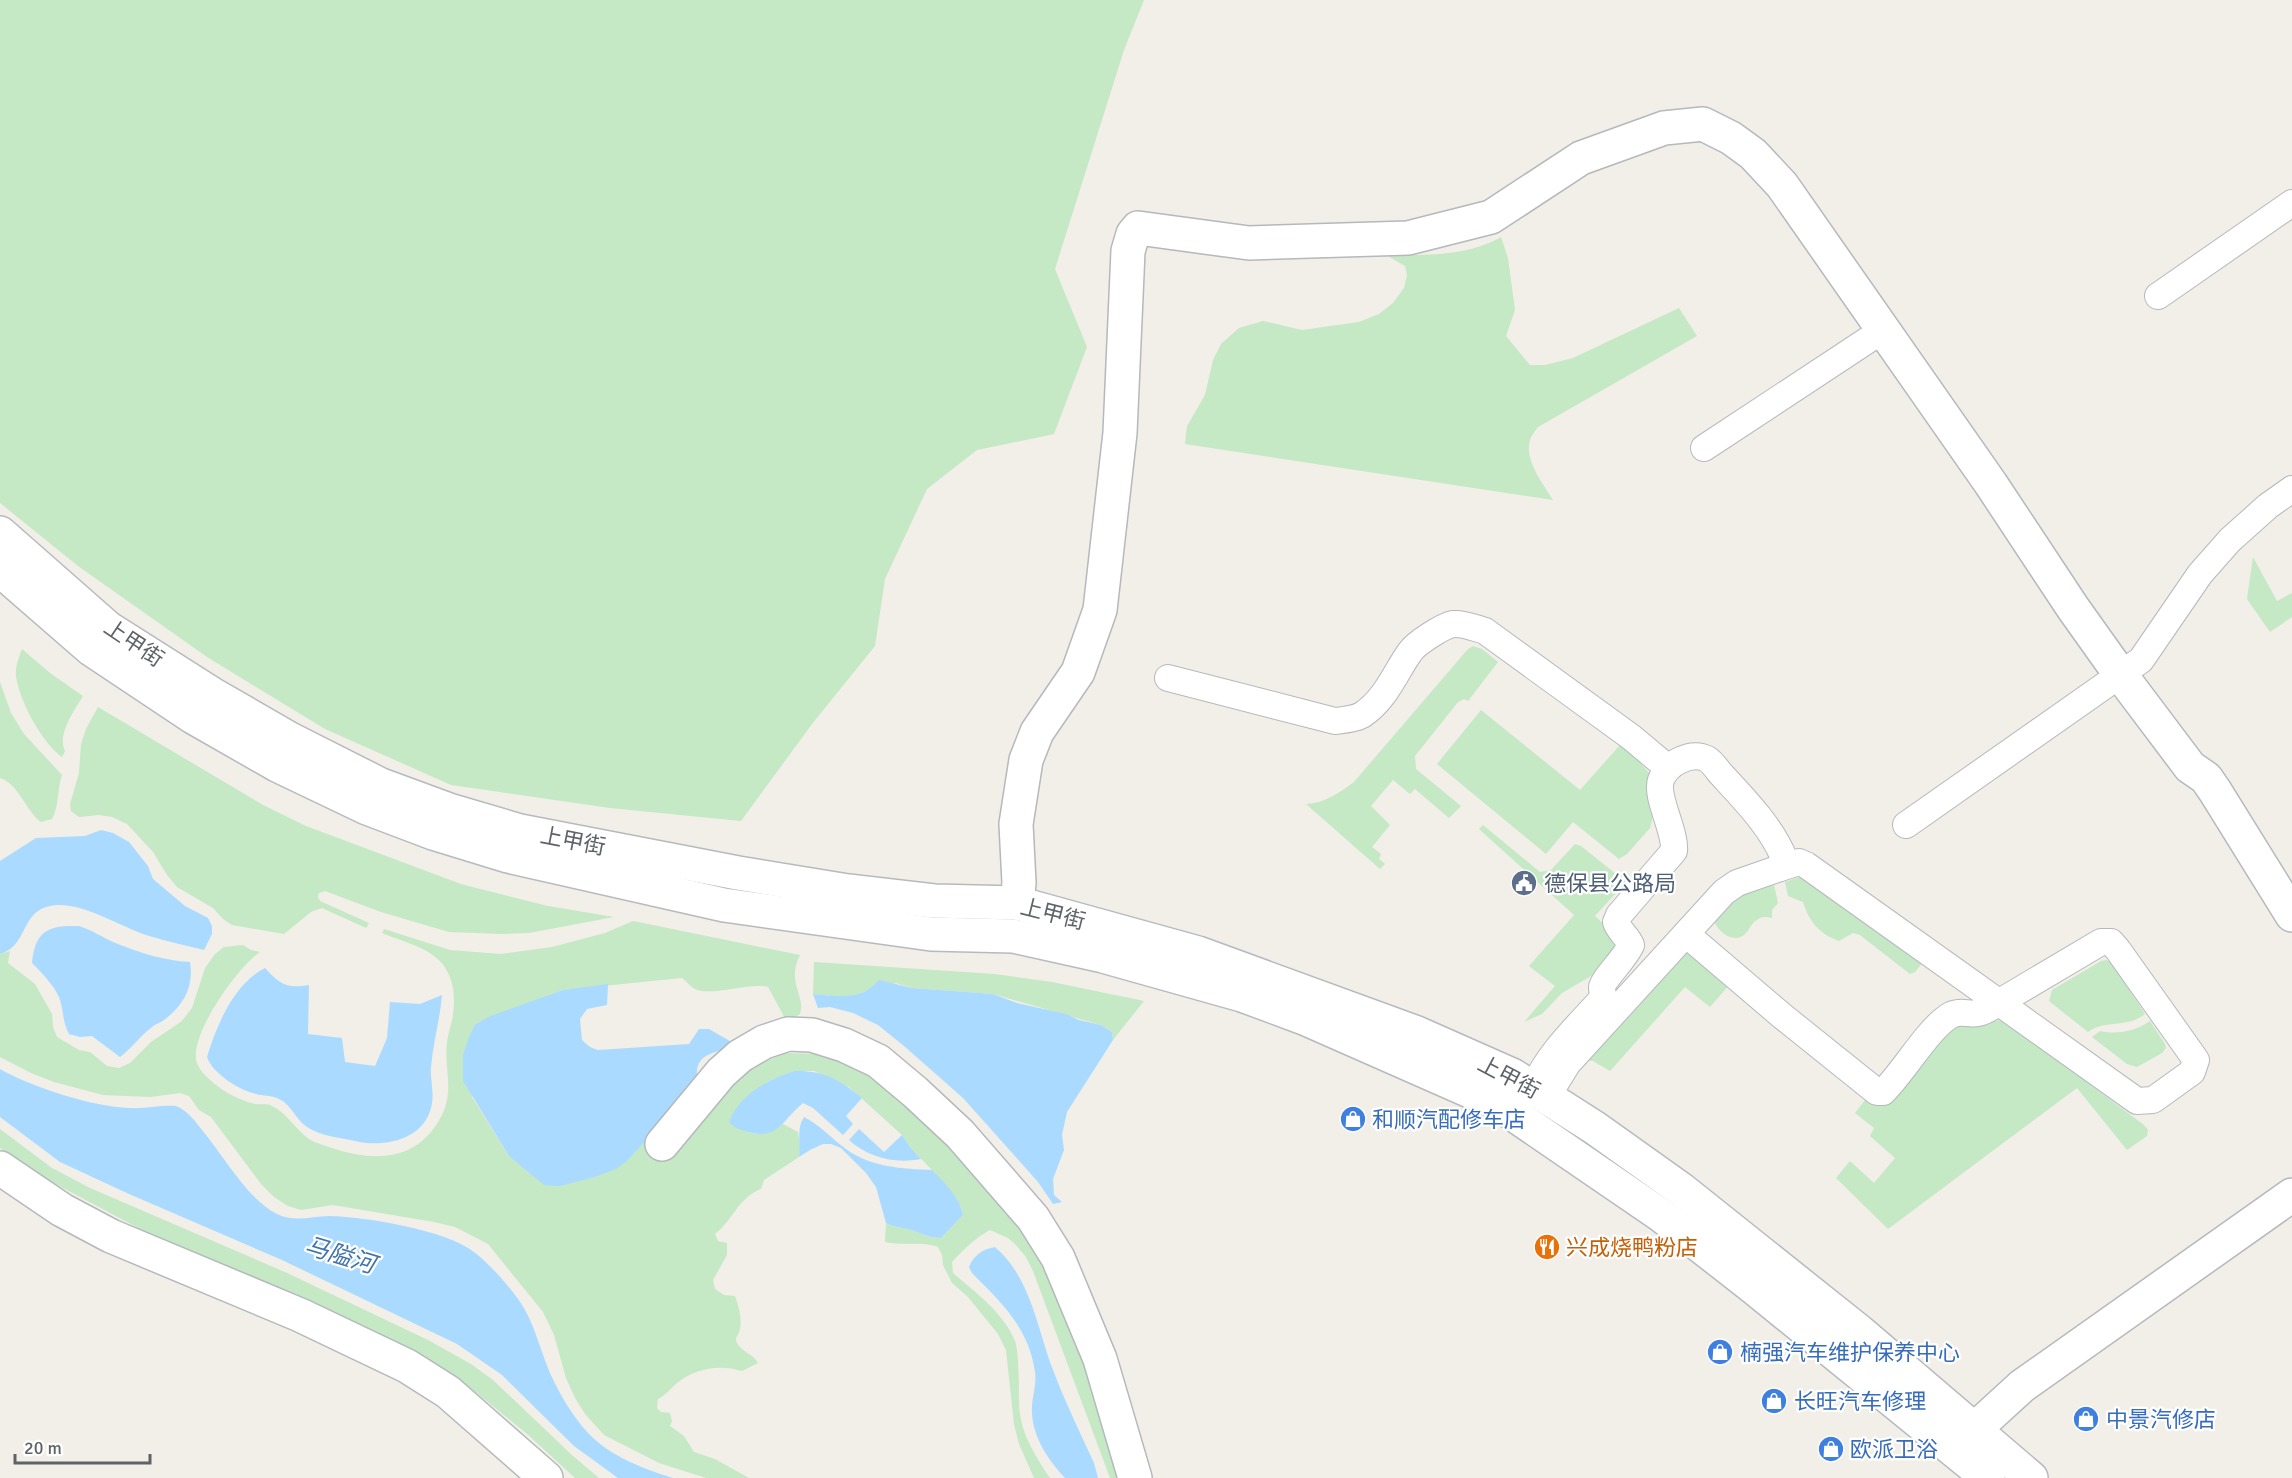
<svg xmlns="http://www.w3.org/2000/svg" width="2292" height="1478" font-family="Signika,'Noto Sans SC',sans-serif">
	<style>
		.green { fill: #c5e8c5 }
		.water { fill: #aadaff }
		.lines { fill: none; stroke-linecap: round; stroke-linejoin: round }
		.lane-casing { stroke: #b5b8bc; stroke-width: 28 }
		.street-casing { stroke: #b5b8bc; stroke-width: 36 }
		.secondary-casing { stroke: #b6babf; stroke-width: 36 }
		.lane { stroke: #fff; stroke-width: 26 }
		.street { stroke: #fff; stroke-width: 33 }
		.secondary { stroke: #fff; stroke-width: 33 }
		.labels { text-anchor: middle; dominant-baseline: central; stroke-width: 4.5; stroke-linejoin: round; paint-order: stroke }
		.street-label { font-size: 22px; fill: #5f6368; stroke: #fff }
		.service-label { font-size: 22px; fill: #4e5e75; stroke: #fff; text-anchor: start }
		.shop-label { font-size: 22px; fill: #366cbe; stroke: #fff; text-anchor: start }
		.food-label { font-size: 22px; fill: #c56008; stroke: #fff; text-anchor: start }
		.water-label { font-size: 24px; font-style: italic; fill: #4174aa; stroke: #fff }
	</style>
	<rect width="100%" height="100%" fill="#f1efe8"/>
	<g class="green">
		<path d="M0 0H1144L1124 50 1055 269 1087 347 1054 434 977 450 927 489 885 579 875 646 812 724 741 821 610 808 451 785 325 729 207 657 78 566 0 503Z"/>
		<path d="M1501 237 1508 258 1515 310 1506 336 1530 365H1545L1573 358 1679 308 1697 336 1538 427C1535 431 1531 436 1530 440 1524 460 1543 484 1553 500L1185 444 1187 426 1205 395 1213 360 1221 344 1239 328 1263 321 1302 330 1359 322 1379 314 1393 303 1404 288 1407 275 1405 266 1386 255C1424 255 1467 257 1501 237Z"/>
		<path d="M2253 557 2277 601 2292 593V617L2270 632 2247 599Z"/>
		<path d="M1473 646 1482 649 1498 662 1468 701 1464 699 1458 702 1415 756 1416 769 1461 806 1449 818 1415 789 1410 794 1393 780 1371 806 1390 825 1372 847 1381 854 1379 859 1385 864 1380 869 1306 804C1325 803 1339 793 1354 782L1468 649Z"/>
		<path d="M22 649 50 673 83 696C74 711 57 734 65 751L62 757C42 743 19 700 16 676 15 667 19 657 22 649Z"/>
		<path d="M0 682 11 713 24 734 62 775C57 789 59 807 52 819L41 822C26 811 18 783 0 778Z"/>
		<path d="M98 707 263 805 306 826 461 884 548 906 614 917 529 933 502 934 449 932 381 912 325 891 319 893 318 897 320 901 369 923 366 928 322 908 311 912 284 934 232 925 223 919 213 908 177 887 167 875 153 852 127 824 112 817 99 815 79 817 71 811 70 804 79 773 81 744 86 729Z"/>
		<path d="M1481 710 1580 790 1620 745 1636 758 1650 774 1653 816 1650 828 1627 854 1619 859 1573 822 1546 854 1437 764Z"/>
		<path d="M1483 825 1540 872 1551 870 1575 844 1581 846 1626 882 1595 916 1623 942 1603 969 1562 993 1542 1014 1524 1022 1555 986 1529 966 1574 915 1479 829Z"/>
		<path d="M1805 875 1923 962 1915 972 1910 974 1860 935 1853 933 1839 941C1819 934 1809 921 1803 902L1788 896 1785 882Z"/>
		<path d="M1774 885 1778 903 1772 910V918C1766 917 1762 916 1757 920 1751 923 1749 931 1744 935 1733 943 1720 933 1715 923 1730 894 1746 894 1774 885Z"/>
		<path d="M633 921 800 955C786 983 806 996 800 1014L787 1022 768 987C748 982 708 998 693 988 689 985 686 981 682 978L563 990 524 1005 472 1097 509 1156 579 1180 595 1177 628 1160 650 1135 714 1105 752 1068 784 1053 824 1054 867 1069 929 1123 1007 1207 1044 1268 1089 1379 1123 1478H1110L1033 1271 1026 1257 1016 1245 1008 1238 990 1230C975 1238 964 1249 952 1262L953 1273C976 1293 1003 1312 1015 1341 1019 1351 1019 1389 1019 1401 1019 1431 1034 1454 1050 1478H1034L1019 1444 1014 1424 1006 1350 998 1334 968 1297 952 1283 943 1265 942 1255 938 1247C923 1241 903 1246 885 1242L886 1223C894 1228 902 1227 911 1230 921 1233 929 1238 941 1238L963 1215 961 1207 946 1185 910 1147 902 1135 849 1087 814 1071H794L767 1082 749 1132C763 1137 772 1132 783 1124L798 1132 800 1147 799 1157 764 1180 761 1189C739 1197 733 1220 715 1234L718 1241 727 1243V1255L713 1280 715 1289 724 1295 735 1296C739 1307 742 1318 740 1329 739 1335 734 1338 737 1343 742 1352 753 1354 758 1363L742 1371C720 1364 695 1368 677 1383 670 1389 666 1395 658 1399L657 1408 661 1412 670 1413 672 1421 670 1426 684 1436 694 1452 715 1459 749 1478H706L659 1463 604 1435 585 1414 575 1398 566 1378 554 1335 543 1312 488 1244 455 1227 434 1222 333 1205 301 1210 288 1206 274 1197 261 1184 211 1117 199 1110 189 1096 180 1093 150 1097 103 1095 54 1082 31 1073 0 1057V954L10 951 8 963 35 984 52 1014 53 1027 57 1037 79 1050 90 1052 107 1066 119 1068 130 1063 151 1042 182 1021 192 1008 205 968 215 954 224 947 243 945 251 950 260 952C238 967 192 1031 196 1059 196 1063 201 1071 204 1074 218 1089 235 1099 255 1104 261 1105 267 1103 272 1106 287 1113 296 1130 309 1139 317 1144 327 1146 335 1149 371 1160 409 1162 434 1128 462 1090 438 1069 450 1028 454 1014 455 1002 453 988 446 949 412 946 382 933L384 929 450 950 501 954 552 947 605 933Z"/>
		<path d="M1688 953 1695 956 1730 984 1710 1007 1685 987 1610 1071 1593 1061 1583 1060 1680 958Z"/>
		<path d="M2106 960 2111 962 2145 1014C2126 1029 2105 1019 2088 1032L2054 1005 2049 1001 2052 990 2101 961Z"/>
		<path d="M814 962 995 974 1052 982 1144 1001 1113 1040 1112 1032 1101 1025 993 994 912 988 896 983 873 988 850 998 813 994Z"/>
		<path d="M2003 1020 2144 1125 2148 1130 2147 1136 2127 1150 2077 1088 1888 1229 1836 1178 1850 1161 1874 1183 1895 1158 1870 1136 1874 1128 1855 1113 1865 1100 1869 1098 1878 1105H1884L1888 1102 1948 1025Z"/>
		<path d="M2150 1021 2165 1044 2166 1048 2162 1053 2137 1067 2127 1064 2092 1037 2100 1031C2118 1035 2136 1031 2150 1021Z"/>
		<path d="M0 1129 52 1168 90 1188 285 1272 428 1340 471 1364 493 1380 573 1456 599 1478H575L526 1433 478 1394 453 1375 406 1346 144 1231 31 1171 0 1148Z"/>
	</g>
	<g class="water">
		<path d="M101 830 113 833 129 842 148 866 153 879 185 906 208 918 212 926V934L204 950C185 945 165 941 146 935 119 926 75 897 46 907 21 915 27 946 0 954V861L36 838 85 836Z"/>
		<path d="M79 926C92 930 102 937 113 942 138 952 164 961 190 962 194 987 184 1005 164 1020 160 1023 155 1024 152 1027 140 1036 132 1048 120 1057L92 1036 80 1037 69 1034C62 1021 64 1010 59 997 53 984 42 973 32 963 35 930 49 925 79 926Z"/>
		<path d="M265 968C280 984 286 989 309 985L308 1034 342 1038 345 1062 375 1066 387 1038 390 1002 420 1004 442 995C440 1019 433 1043 431 1067 430 1081 435 1094 431 1108 423 1140 383 1148 355 1141 339 1137 322 1137 307 1127 295 1119 292 1105 279 1099 271 1095 264 1096 256 1094 239 1090 213 1074 207 1057 217 1024 234 984 265 968Z"/>
		<path d="M879 980 912 988 993 994 1017 1003 1066 1014 1079 1020 1101 1025 1112 1032 1113 1040 1067 1112 1062 1135 1064 1150 1053 1179 1054 1195 1062 1202 1053 1204 1038 1182 963 1098 904 1046 878 1025 853 1013 830 1007 818 1008 813 994C839 996 860 1002 879 980Z"/>
		<path d="M608 984 607 1005 587 1009 580 1019 582 1040 590 1047 598 1050 689 1044 699 1029H709L735 1044C718 1055 691 1050 698 1083L628 1160 616 1169 595 1177 560 1186 544 1185 509 1156 463 1081V1055L469 1037 475 1025 488 1017 563 990Z"/>
		<path d="M0 1069C31 1087 94 1107 129 1108 145 1109 160 1105 176 1106 188 1111 194 1120 202 1130 223 1155 248 1200 277 1214 295 1223 311 1216 330 1216 366 1217 446 1230 474 1252 489 1263 516 1293 525 1310 536 1330 541 1352 550 1373 560 1395 573 1417 589 1434 610 1456 644 1469 673 1478H618L574 1446 502 1375 457 1344 282 1260 129 1194 60 1162 0 1117Z"/>
		<path d="M794 1071C823 1070 841 1080 862 1098L846 1116 853 1124 843 1135 813 1108 803 1103C784 1118 778 1141 749 1132 739 1129 735 1129 729 1122 740 1094 767 1080 794 1071Z"/>
		<path d="M804 1117C820 1125 832 1139 846 1149 870 1167 903 1169 932 1170 944 1182 960 1198 963 1215L941 1238C929 1238 921 1233 911 1230 902 1227 894 1228 886 1223L876 1187 866 1173 841 1148 831 1144H823L810 1150 799 1157C801 1143 796 1129 804 1117Z"/>
		<path d="M859 1129 884 1152 902 1135 910 1147 921 1159C895 1164 869 1158 849 1140Z"/>
		<path d="M995 1247C1031 1278 1037 1328 1053 1370 1065 1402 1080 1432 1094 1463L1098 1478H1065C1049 1461 1033 1438 1032 1413 1031 1399 1037 1386 1035 1372 1029 1328 1001 1302 972 1273L969 1267C974 1255 983 1249 995 1247Z"/>
	</g>
	<g class="lines">
		<g class="lane-casing">
			<g id="lane">
				<path d="M2158 296 2292 203"/>
				<path d="M1704 448 1883 330"/>
				<path d="M1168 678 1335 721C1344 720 1355 719 1362 715 1386 699 1395 673 1410 652 1416 643 1443 626 1453 624 1464 623 1475 628 1485 631L1631 737 1662 763 1666 770"/>
				<path d="M1906 825 2141 660 2200 574 2230 540 2268 506 2292 489"/>
				<path d="M1686 934 1781 1015 1877 1092H1883C1903 1073 1929 1027 1951 1015 1961 1010 1968 1015 1978 1013 1985 1012 1992 1007 1998 1003L2101 942H2111L2118 950 2196 1060 2192 1072 2153 1100 2137 1101 1806 865 1799 862 1780 868"/>
				<path d="M1533 1089C1548 1053 1578 1026 1603 998 1603 994 1602 991 1602 987 1602 981 1626 957 1631 945 1627 936 1619 931 1616 922L1619 915 1674 851C1676 831 1655 797 1661 780 1667 763 1691 751 1707 759 1712 762 1717 769 1720 773 1743 798 1771 826 1784 858L1780 868 1737 883 1724 892 1568 1063 1547 1097"/>
			</g>
		</g>
		<g class="street-casing">
			<g id="street">
				<path d="M1017 903 1019 883 1016 824 1026 760 1037 732 1078 672 1100 610 1120 433 1128 251 1133 234 1138 228 1249 243 1408 238 1491 217 1581 158 1664 128 1703 124 1731 138 1753 154 1782 185 1991 484 2073 608 2120 674 2190 767 2206 778 2215 791 2292 915"/>
				<path d="M662 1144 721 1073 740 1056 764 1042 788 1034 812 1035 844 1045 878 1061 915 1092 960 1134 1033 1218 1058 1258 1100 1359 1135 1478"/>
				<path d="M0 1168 62 1210 111 1236 300 1315 407 1366 448 1392 546 1478"/>
				<path d="M1975 1429 2022 1386 2292 1195"/>
			</g>
		</g>
		<g class="secondary-casing">
			<g id="secondary">
				<path d="M0 533 108 628 212 694 290 739 381 785 449 810 520 831 738 873 848 891 934 901 1017 903 1198 953 1417 1033 1512 1075 1595 1128 1682 1190 1860 1332 2031 1478"/>
				<path d="M0 570 91 649 193 717 277 765 367 808 433 833 508 856 724 905 931 934 1013 936 1103 956 1242 995 1304 1018 1497 1103 1662 1216 1753 1287 1988 1478"/>
			</g>
		</g>
		<use href="#lane" class="lane"/>
		<use href="#street" class="street"/>
		<use href="#secondary" class="secondary"/>
	</g>
	<defs>
		<g id="civic-disc" transform="scale(1.35)"><circle r="9.5" fill="#5c6f8a" stroke="#fff"/><path d="M-.6-6.5H3V-4.5H.6V-3L4-1V1h2V6H-6V1h2V-1L-.6-3ZM-1.2 2.5V6h2.4V2.5Z" fill="#fff"/></g>
		<g id="shop-disc" transform="scale(1.35)"><circle r="9.5" fill="#3f7fe0" stroke="#fff"/><path d="M-5-2.5h2.3a2.7 3.5 0 0 1 5.4 0H5L5.5 6h-11ZM-1.5-2.5h3a1.5 2.3 0 0 0-3 0Z" fill="#fff"/></g>
		<g id="restaurant-disc" transform="scale(1.35)"><circle r="9.5" fill="#e8710a" stroke="#fff"/><path d="M-5-6h1v4h1v-4h1v4h1v-4h1v5L-1.5 .5V6h-2V.5L-5-1ZM5-6V6H3V1.5H1.5Q1.5-4 5-6Z" fill="#fff"/></g>
	</defs>
	<g fill-rule="evenodd">
		<use href="#civic-disc" x="1524" y="883"/>
		<use href="#shop-disc" x="1353" y="1119"/>
		<use href="#restaurant-disc" x="1547" y="1247"/>
		<use href="#shop-disc" x="1720" y="1352"/>
		<use href="#shop-disc" x="1774" y="1401"/>
		<use href="#shop-disc" x="2086" y="1419"/>
		<use href="#shop-disc" x="1831" y="1449"/>
	</g>
	<g class="labels">
		<g class="street-label">
			<text transform="translate(134 643) rotate(34)">上甲街</text>
			<text transform="translate(573 841) rotate(11)">上甲街</text>
			<text transform="translate(1053 914) rotate(14)">上甲街</text>
			<text transform="translate(1509 1077) rotate(28)">上甲街</text>
		</g>
		<g class="service-label">
			<text x="1544" y="883">德保县公路局</text>
		</g>
		<g class="shop-label">
			<text x="1372" y="1119">和顺汽配修车店</text>
			<text x="1740" y="1352">楠强汽车维护保养中心</text>
			<text x="1794" y="1401">长旺汽车修理</text>
			<text x="2106" y="1419">中景汽修店</text>
			<text x="1850" y="1449">欧派卫浴</text>
		</g>
		<g class="food-label">
			<text x="1566" y="1247">兴成烧鸭粉店</text>
		</g>
		<g class="water-label">
			<text transform="translate(340 1255) rotate(17)">马隘河</text>
		</g>
	</g>
	<path d="M15 1454v9h135v-9" fill="none" stroke="#5f6368" stroke-width="3"/>
	<text x="24" y="1454" font-size="18" fill="#5f6368" stroke="#ffffff" stroke-width="4.5" paint-order="stroke">20 m</text>
</svg>
